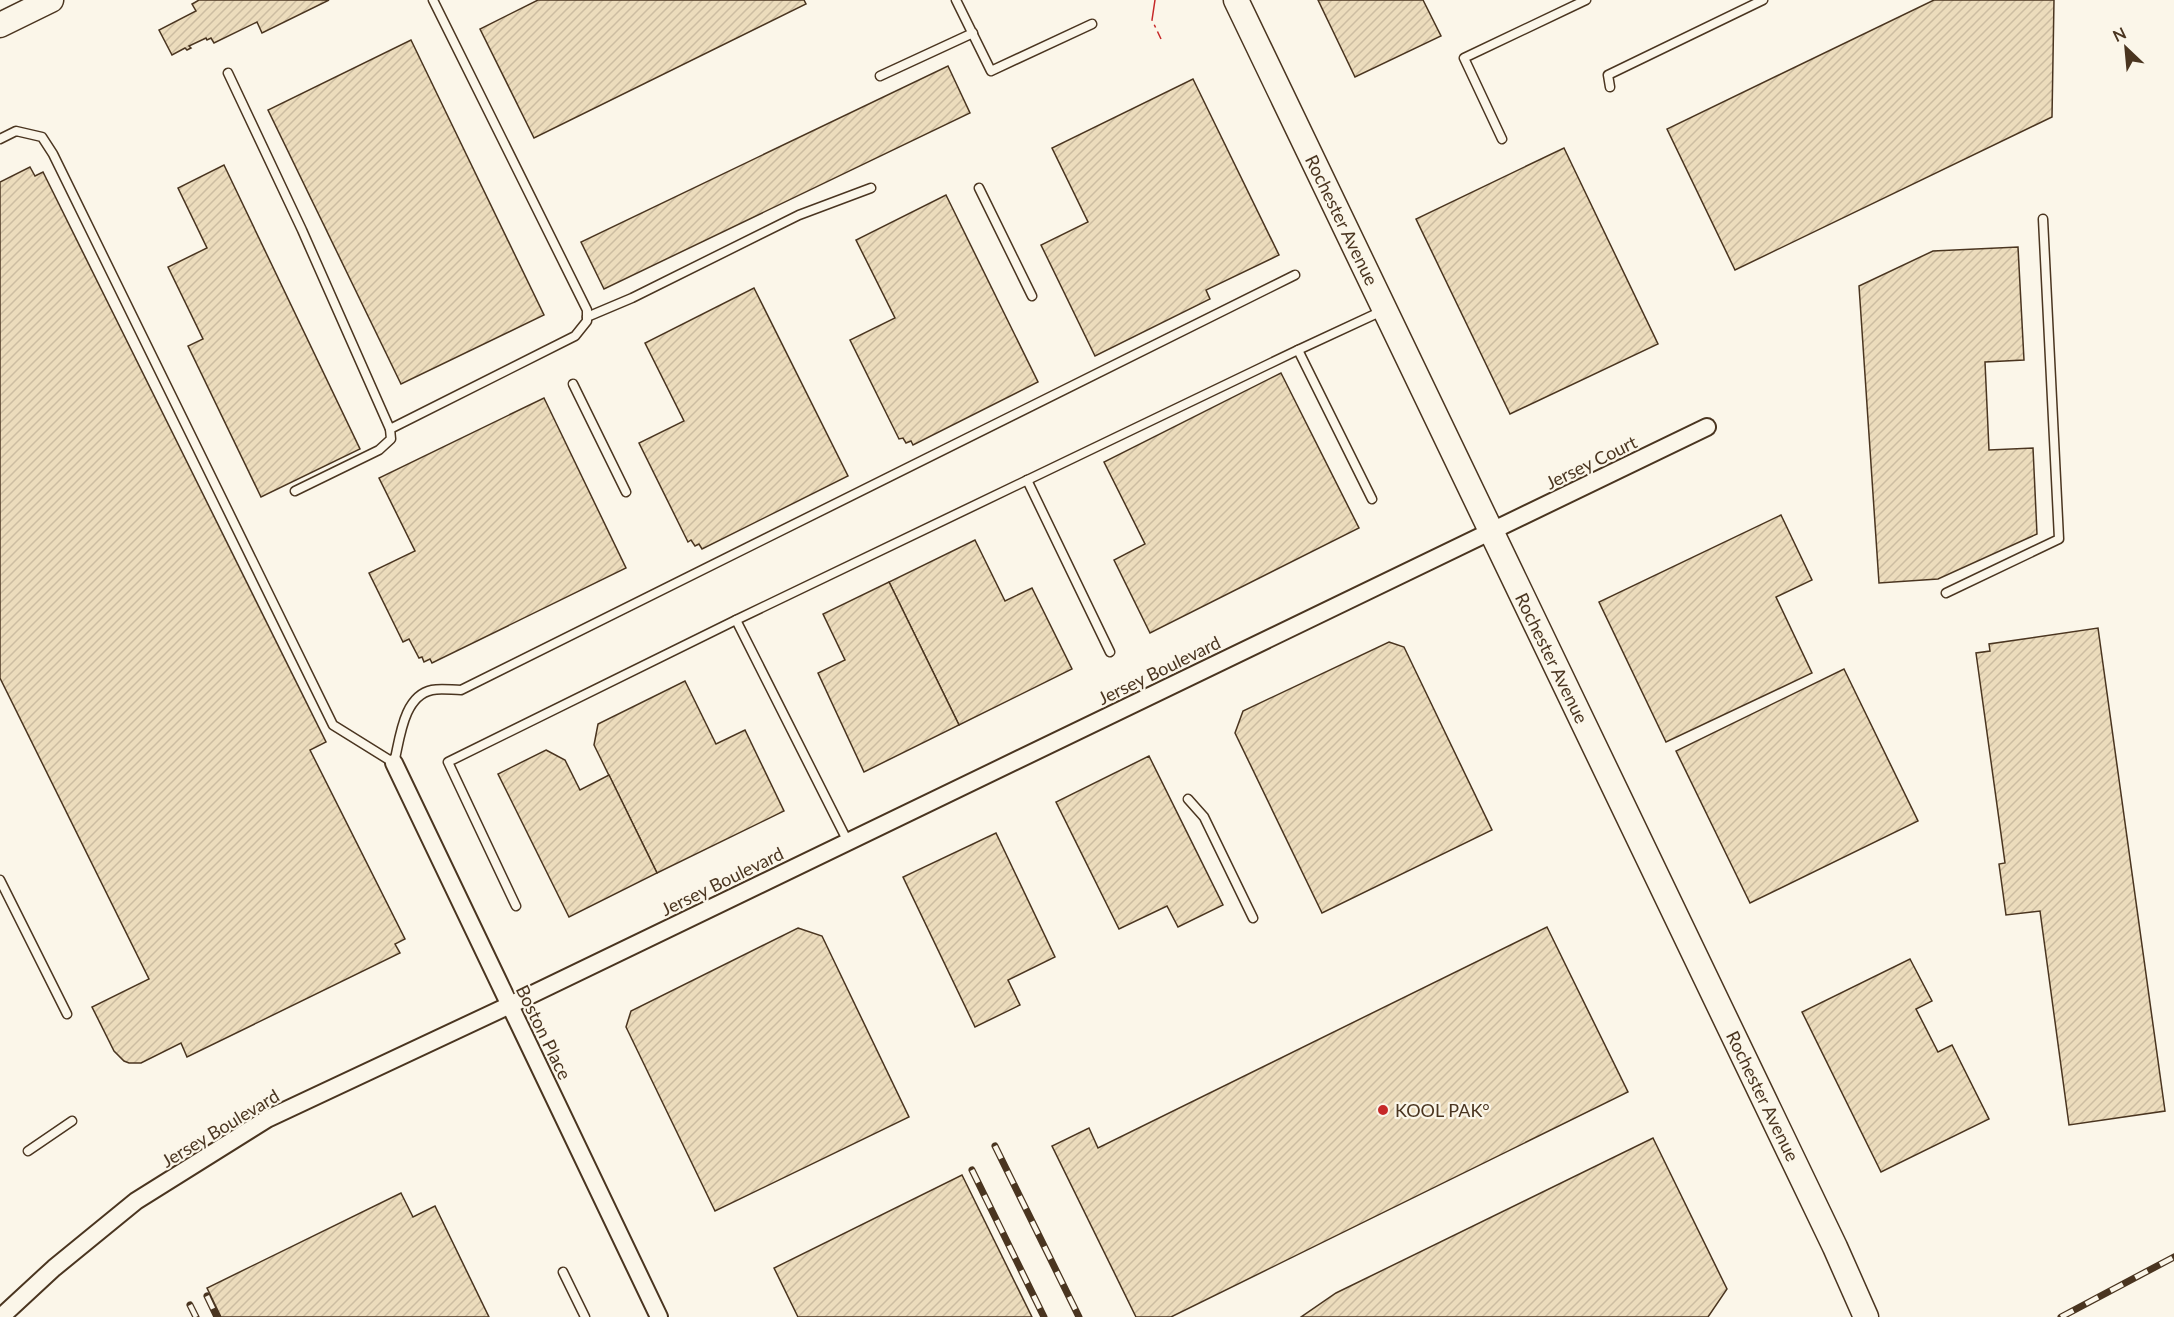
<svg xmlns="http://www.w3.org/2000/svg" width="2174" height="1317" font-family="Lato,sans-serif">
	<style>
		.building { fill: url(#building-hatch); stroke: #4a3520; stroke-width: 1.5 }
		.lines { fill: none; stroke-linecap: round; stroke-linejoin: round }
		.service-casing { stroke: #4a3520; stroke-width: 11 }
		.minor-casing { stroke: #4a3520; stroke-width: 20 }
		.secondary-casing { stroke: #4a3520; stroke-width: 27 }
		.service { stroke: #fbf6e9; stroke-width: 8 }
		.minor { stroke: #fbf6e9; stroke-width: 16 }
		.secondary { stroke: #fbf6e9; stroke-width: 24 }
		.rail-casing { stroke: #4a3520; stroke-width: 7 }
		.rail { stroke: #fbf6e9; stroke-width: 4.5; stroke-dasharray: 14; stroke-linecap: butt }
		.power { stroke: #c62828; stroke-width: 1.5; stroke-dasharray: 21 4.5 3 4.5; stroke-linecap: butt }
		.poi-dot { fill: #c62828; stroke: #fbf6e9; stroke-width: 2 }
		.labels { text-anchor: middle; dominant-baseline: central; stroke-width: 4.5; stroke-linejoin: round; paint-order: stroke }
		.street-label { font-size: 18px; fill: #4a3520; stroke: #fbf6e9 }
		.poi-label { font-size: 18px; fill: #4a3520; stroke: #fbf6e9; text-anchor: start }
	</style>
	<defs>
		<pattern id="building-hatch" width="6" height="6" patternUnits="userSpaceOnUse" patternTransform="scale(1.5)"><rect width="6" height="6" fill="#ecdcbc"/><path d="M-1 1l2-2M0 6l6-6M5 7l2-2" fill="none" stroke="#ccbda1"/></pattern>
	</defs>
	<rect width="100%" height="100%" fill="#fbf6e9"/>
	<g class="building">
		<path d="M199 0H329L262 33 257 22 214 43 211 38 207 40 206 38 189 46 191 48 187 50 185 48 172 55 159 30 196 11 192 4Z"/>
		<path d="M538 0H804L806 4 534 138 480 29Z"/>
		<path d="M1318 0H1423L1441 36 1355 77Z"/>
		<path d="M1934 0H2054L2052 117 1735 270 1667 129Z"/>
		<path d="M411 40 544 315 401 384 268 110Z"/>
		<path d="M948 66 970 113 604 289 581 242Z"/>
		<path d="M1193 79 1279 255 1206 290 1210 299 1095 356 1041 245 1088 222 1052 148Z"/>
		<path d="M1564 148 1658 344 1510 414 1416 219Z"/>
		<path d="M224 165 360 449 261 497 188 346 203 339 168 267 207 248 178 188Z"/>
		<path d="M30 167 35 176 43 172 326 742 310 750 405 939 395 944 400 953 187 1057 181 1043 141 1063H129L124 1061 114 1051 92 1007 149 979 0 678V182Z"/>
		<path d="M946 195 1038 382 913 445 911 441 906 443 903 438 899 439 850 340 895 318 856 240Z"/>
		<path d="M2018 247 2024 360 1985 362 1989 450 2033 448 2037 534 1938 579 1879 583 1859 286 1933 251Z"/>
		<path d="M754 288 848 476 702 549 699 544 695 546 691 540 688 542 639 443 684 421 645 343Z"/>
		<path d="M1281 373 1359 528 1150 633 1114 560 1145 544 1104 462Z"/>
		<path d="M544 398 626 568 432 663 430 659 424 662 422 657 419 658 409 639 403 642 369 573 415 551 379 478Z"/>
		<path d="M1781 515 1812 580 1776 597 1812 673 1666 742 1599 602Z"/>
		<path d="M975 540 1005 601 1032 588 1072 669 959 725 889 582Z"/>
		<path d="M889 582 959 725 864 772 818 673 845 660 823 614Z"/>
		<path d="M2098 628 2165 1111 2069 1125 2040 911 2006 915 1999 864 2005 863 1976 653 1990 651 1989 644Z"/>
		<path d="M1389 642 1404 647 1492 830 1322 913 1235 733 1243 711Z"/>
		<path d="M1844 669 1918 821 1750 903 1676 751Z"/>
		<path d="M685 681 716 744 745 730 784 811 657 873 594 745 598 724Z"/>
		<path d="M546 750 565 760 580 790 609 775 657 873 569 917 498 774Z"/>
		<path d="M1149 756 1223 905 1178 927 1167 906 1119 929 1056 802Z"/>
		<path d="M996 833 1055 957 1008 980 1020 1005 975 1027 903 877Z"/>
		<path d="M1547 927 1628 1092 1171 1317H1136L1052 1146 1089 1128 1098 1148Z"/>
		<path d="M798 928 822 936 909 1117 715 1211 626 1027 631 1011Z"/>
		<path d="M1910 959 1932 1001 1916 1009 1938 1052 1952 1045 1989 1119 1881 1172 1802 1012Z"/>
		<path d="M1653 1138 1727 1289 1708 1317H1301L1336 1293Z"/>
		<path d="M962 1175 1032 1317H798L774 1268Z"/>
		<path d="M401 1193 413 1217 435 1206 489 1317H221L207 1288Z"/>
	</g>
	<g class="lines">
		<g class="service-casing">
			<g id="service">
				<path d="M956 0 991 71 1092 24"/>
				<path d="M228 73 302 230 390 429 391 439 379 450 295 491"/>
				<path d="M880 76 973 33"/>
				<path d="M1610 87 1608 75 1763 0"/>
				<path d="M0 139 16 131 42 137 53 154 333 725 394 763C400 739 403 696 432 690 441 688 452 690 461 690L1295 275"/>
				<path d="M1502 139 1464 58 1586 0"/>
				<path d="M979 188 1032 296"/>
				<path d="M587 317 632 298 799 215 871 188"/>
				<path d="M1298 350 1372 499"/>
				<path d="M573 384 626 492"/>
				<path d="M390 429 575 336 587 321V310L433 0"/>
				<path d="M1027 480 1110 652"/>
				<path d="M1946 593 2059 539 2043 219"/>
				<path d="M736 620 848 842"/>
				<path d="M1188 799 1204 817 1253 918"/>
				<path d="M0 880 67 1014"/>
				<path d="M516 906 448 762 736 620 1298 350 1382 311"/>
				<path d="M28 1151 72 1121"/>
				<path d="M563 1272 585 1317"/>
			</g>
		</g>
		<g class="minor-casing">
			<g id="minor">
				<path d="M394 763 659 1317"/>
				<path d="M1 1317 54 1268 136 1201 267 1119 510 1005 1707 427"/>
			</g>
		</g>
		<g class="secondary-casing">
			<g id="secondary">
				<path d="M1236 0 1835 1247 1866 1317"/>
				<path d="M0 25 51 0"/>
			</g>
		</g>
		<use href="#service" class="service"/>
		<use href="#minor" class="minor"/>
		<use href="#secondary" class="secondary"/>
		<g class="rail-casing">
			<g id="rail">
				<path d="M995 1146 1079 1317"/>
				<path d="M972 1170 1044 1317"/>
				<path d="M207 1296 217 1317"/>
				<path d="M190 1305 196 1317"/>
				<path d="M2061 1317 2174 1257"/>
			</g>
		</g>
		<use href="#rail" class="rail"/>
		<path class="power" d="M1155 0 1152 20 1161 39"/>
	</g>
	<circle class="poi-dot" cx="1383" cy="1110" r="6"/>
	<g class="labels">
		<g class="street-label">
			<text transform="translate(1342 220) rotate(64)">Rochester Avenue</text>
			<text transform="translate(1591 462) rotate(-26)">Jersey Court</text>
			<text transform="translate(1552 658) rotate(64)">Rochester Avenue</text>
			<text transform="translate(1159 670) rotate(-26)">Jersey Boulevard</text>
			<text transform="translate(722 881) rotate(-26)">Jersey Boulevard</text>
			<text transform="translate(544 1032) rotate(64)">Boston Place</text>
			<text transform="translate(1763 1096) rotate(64)">Rochester Avenue</text>
			<text transform="translate(220 1128) rotate(-31)">Jersey Boulevard</text>
		</g>
		<g class="poi-label">
			<text x="1395" y="1110">KOOL PAK°</text>
		</g>
	</g>
	<g transform="translate(2126 48) rotate(334)" stroke="#fbf6e9" stroke-width="4.5" paint-order="stroke">
	<path d="M0-4.5L10 22L0 15L-10 22Z" fill="#4a3520"/>
	<text y="-9" font-size="16" font-weight="bold" text-anchor="middle" fill="#4a3520">N</text>
	</g>
</svg>
